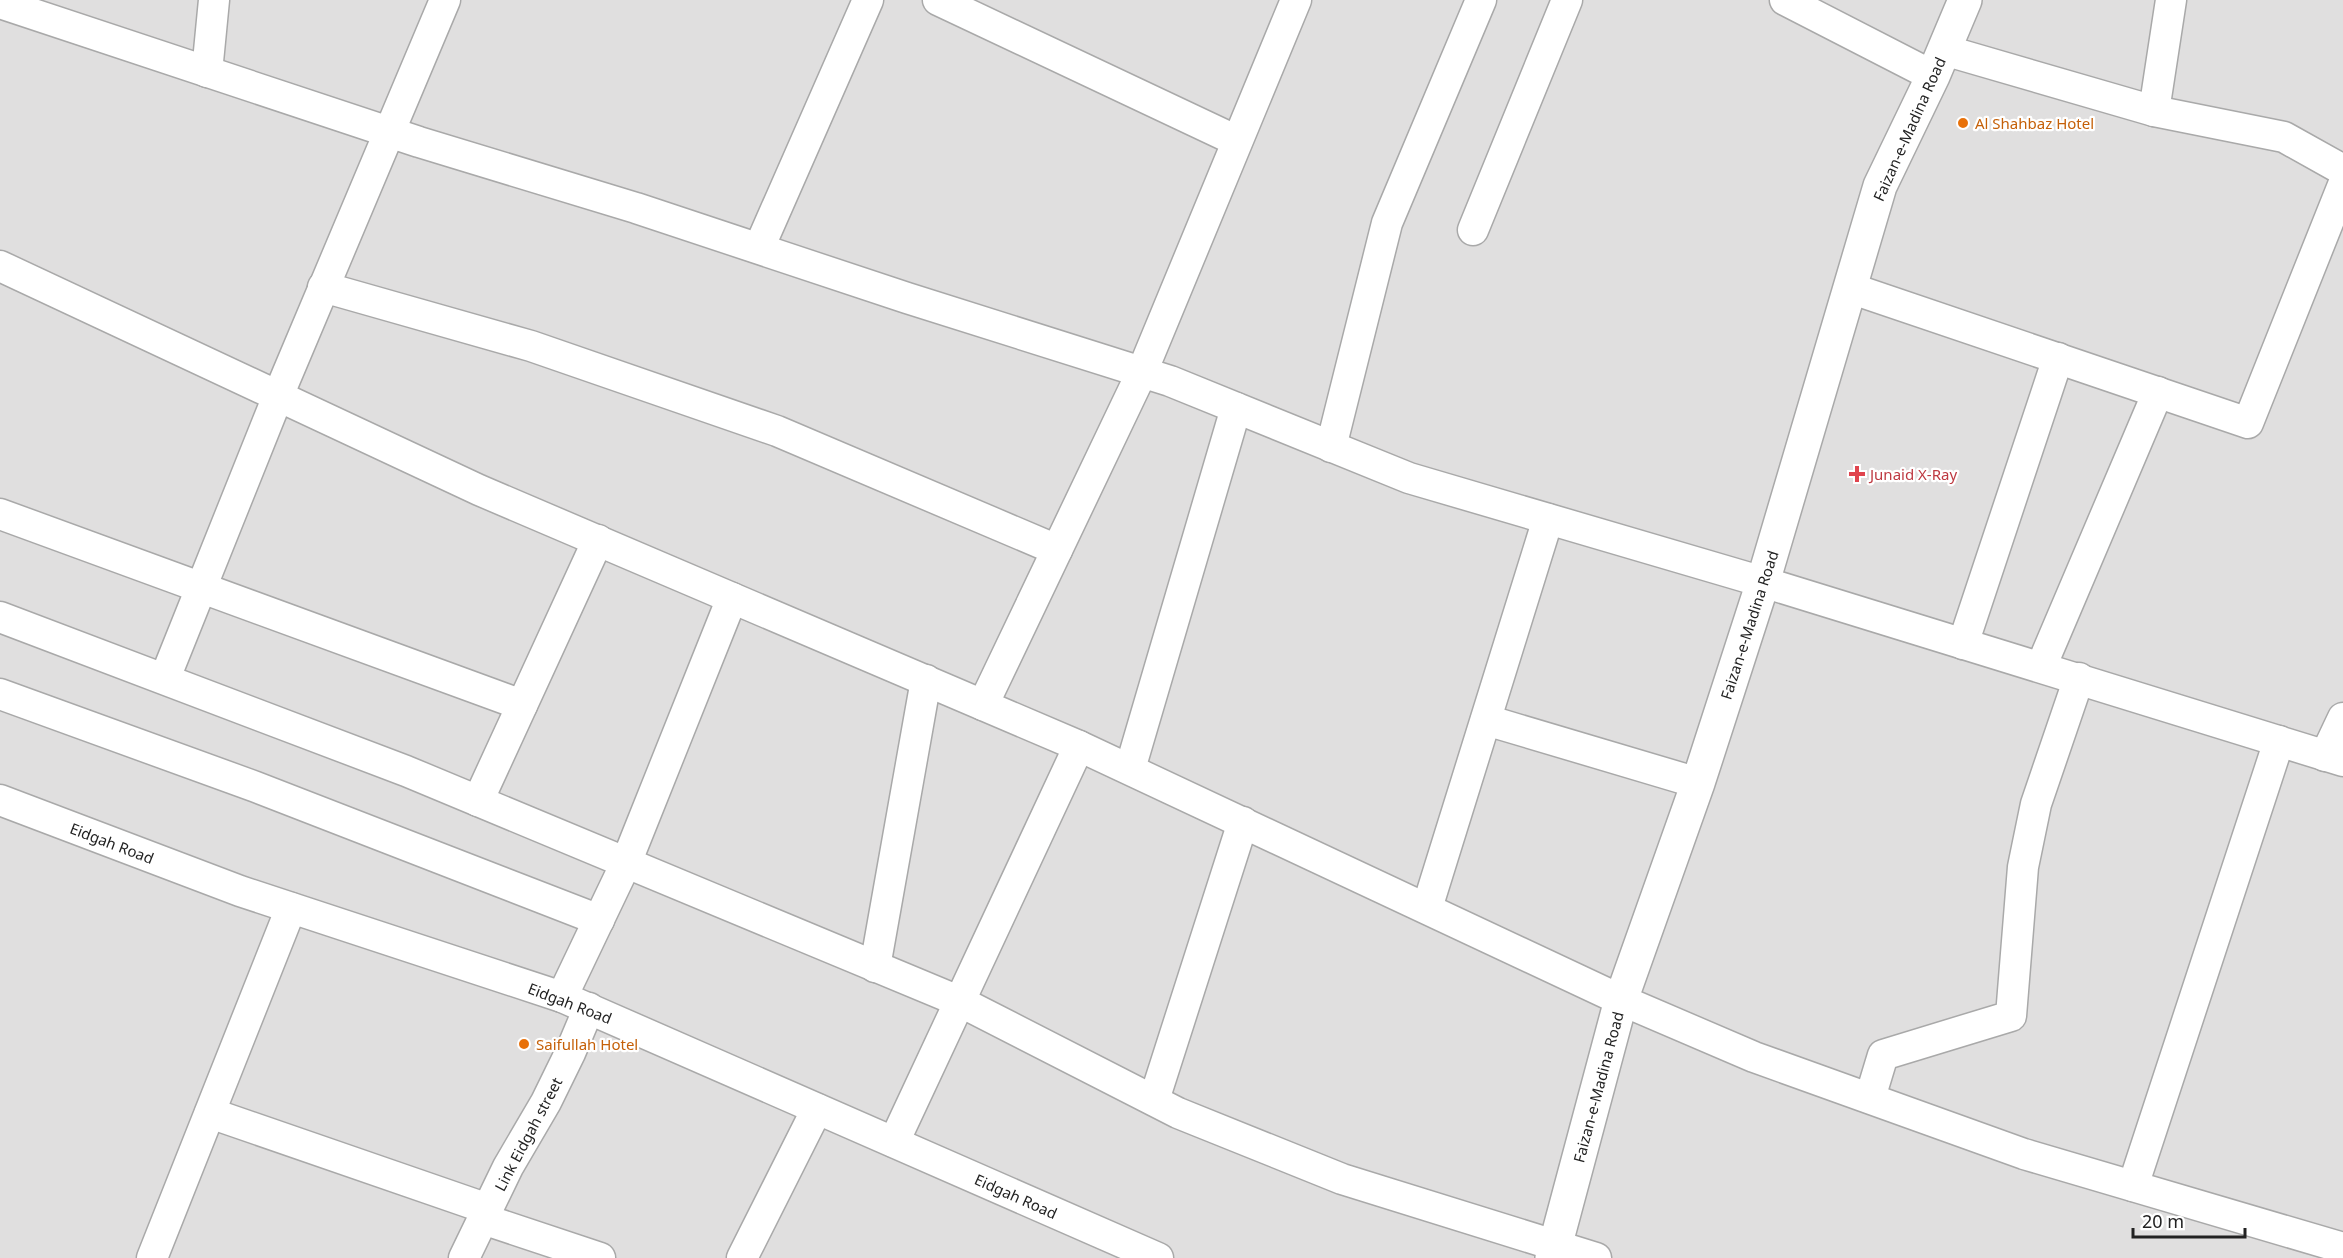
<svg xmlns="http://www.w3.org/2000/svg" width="2343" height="1258" font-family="'Noto Sans',sans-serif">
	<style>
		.residential { fill: #e0dfdf }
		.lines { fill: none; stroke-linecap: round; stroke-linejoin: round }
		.minor-casing { stroke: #a9a9a9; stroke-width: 33 }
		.tertiary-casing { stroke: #a9a9a9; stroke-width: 36 }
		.minor { stroke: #fff; stroke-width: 30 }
		.tertiary { stroke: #fff; stroke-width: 33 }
		.food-dot { fill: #e8710a; stroke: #fff; stroke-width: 2 }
		.health-dot { fill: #e0444e; stroke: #fff; stroke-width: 2 }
		.labels { text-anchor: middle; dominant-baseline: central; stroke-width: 4.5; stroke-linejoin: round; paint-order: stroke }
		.food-label { font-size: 15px; fill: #c56008; stroke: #fff; text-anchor: start }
		.street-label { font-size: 15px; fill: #222; stroke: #fff }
		.health-label { font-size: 15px; fill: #be3a42; stroke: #fff; text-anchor: start }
	</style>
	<rect width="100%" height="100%" fill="#f2efe9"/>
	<rect class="residential" x="0" y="0" width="2343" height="1258"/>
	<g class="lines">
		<g class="minor-casing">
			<g id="minor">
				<path d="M938 0 1237 141"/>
				<path d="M1785 0 1933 76"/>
				<path d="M0 3 419 142 636 208 907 298 1170 381 1409 478 1763 582 2343 761"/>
				<path d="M1944 50 2154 111 2284 137 2343 170"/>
				<path d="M207 72 214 0"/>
				<path d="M2154 111 2171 0"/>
				<path d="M1473 230 1567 0"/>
				<path d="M759 248 868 0"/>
				<path d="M0 266 479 490 1079 746 1621 1000 1754 1057 2024 1154 2343 1248"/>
				<path d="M323 287 531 346 777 431 1057 550"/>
				<path d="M1850 288 2248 423 2343 185"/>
				<path d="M1331 447 1387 223 1481 0"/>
				<path d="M0 514 522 705"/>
				<path d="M0 617 406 771 961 1002 1178 1113 1342 1179 1596 1258"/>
				<path d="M1963 644 2058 358"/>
				<path d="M2041 667 2158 392"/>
				<path d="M165 678 278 396 445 0"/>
				<path d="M0 694 256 787 599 920"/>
				<path d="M983 705 1142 372 1296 0"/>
				<path d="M1486 720 1698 783"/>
				<path d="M2325 756 2343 718"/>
				<path d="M1130 769 1236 408"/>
				<path d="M0 800 240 891 562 997 1158 1258"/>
				<path d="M478 801 598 540"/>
				<path d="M1427 908 1548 519"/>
				<path d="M875 967 926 680"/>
				<path d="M562 997 626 863 732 598"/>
				<path d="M1870 1098 1883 1055 2011 1016 2023 867 2036 804 2079 678"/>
				<path d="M1154 1100 1243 822"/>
				<path d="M210 1113 488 1209"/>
				<path d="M894 1142 1079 746"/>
				<path d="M2133 1186 2279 741"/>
				<path d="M483 1219 600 1258"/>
				<path d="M152 1258 291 908"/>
				<path d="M464 1258 508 1167 546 1102 570 1053 589 1008"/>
				<path d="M742 1258 817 1109"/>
			</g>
		</g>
		<g class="tertiary-casing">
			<path id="tertiary" d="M1552 1258 1621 1000 1698 783 1763 582 1880 186 1933 76 1965 0"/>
		</g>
		<use href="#minor" class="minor"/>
		<use href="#tertiary" class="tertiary"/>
	</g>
	<g class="food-dot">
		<circle cx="1963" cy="123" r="6"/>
		<circle cx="524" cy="1044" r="6"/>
	</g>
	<path class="health-dot" d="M1854 465h6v6h6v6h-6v6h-6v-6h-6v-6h6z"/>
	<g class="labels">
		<g class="food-label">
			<text x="1975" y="123">Al Shahbaz Hotel</text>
			<text x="536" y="1044">Saifullah Hotel</text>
		</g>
		<g class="street-label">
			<text transform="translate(1909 129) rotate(-66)">Faizan-e-Madina Road</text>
			<text transform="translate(1749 625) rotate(-72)">Faizan-e-Madina Road</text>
			<text transform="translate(112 843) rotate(21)">Eidgah Road</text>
			<text transform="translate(570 1003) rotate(21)">Eidgah Road</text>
			<text transform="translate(1598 1087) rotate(-75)">Faizan-e-Madina Road</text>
			<text transform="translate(528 1134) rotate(-62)">Link Eidgah street</text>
			<text transform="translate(1016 1196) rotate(24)">Eidgah Road</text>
		</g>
		<g class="health-label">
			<text x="1870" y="474">Junaid X-Ray</text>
		</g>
	</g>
	<path d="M2133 1228v9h112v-9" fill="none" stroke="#222222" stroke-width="3"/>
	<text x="2142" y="1228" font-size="18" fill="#222222" stroke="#ffffff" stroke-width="4.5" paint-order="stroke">20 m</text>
</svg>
